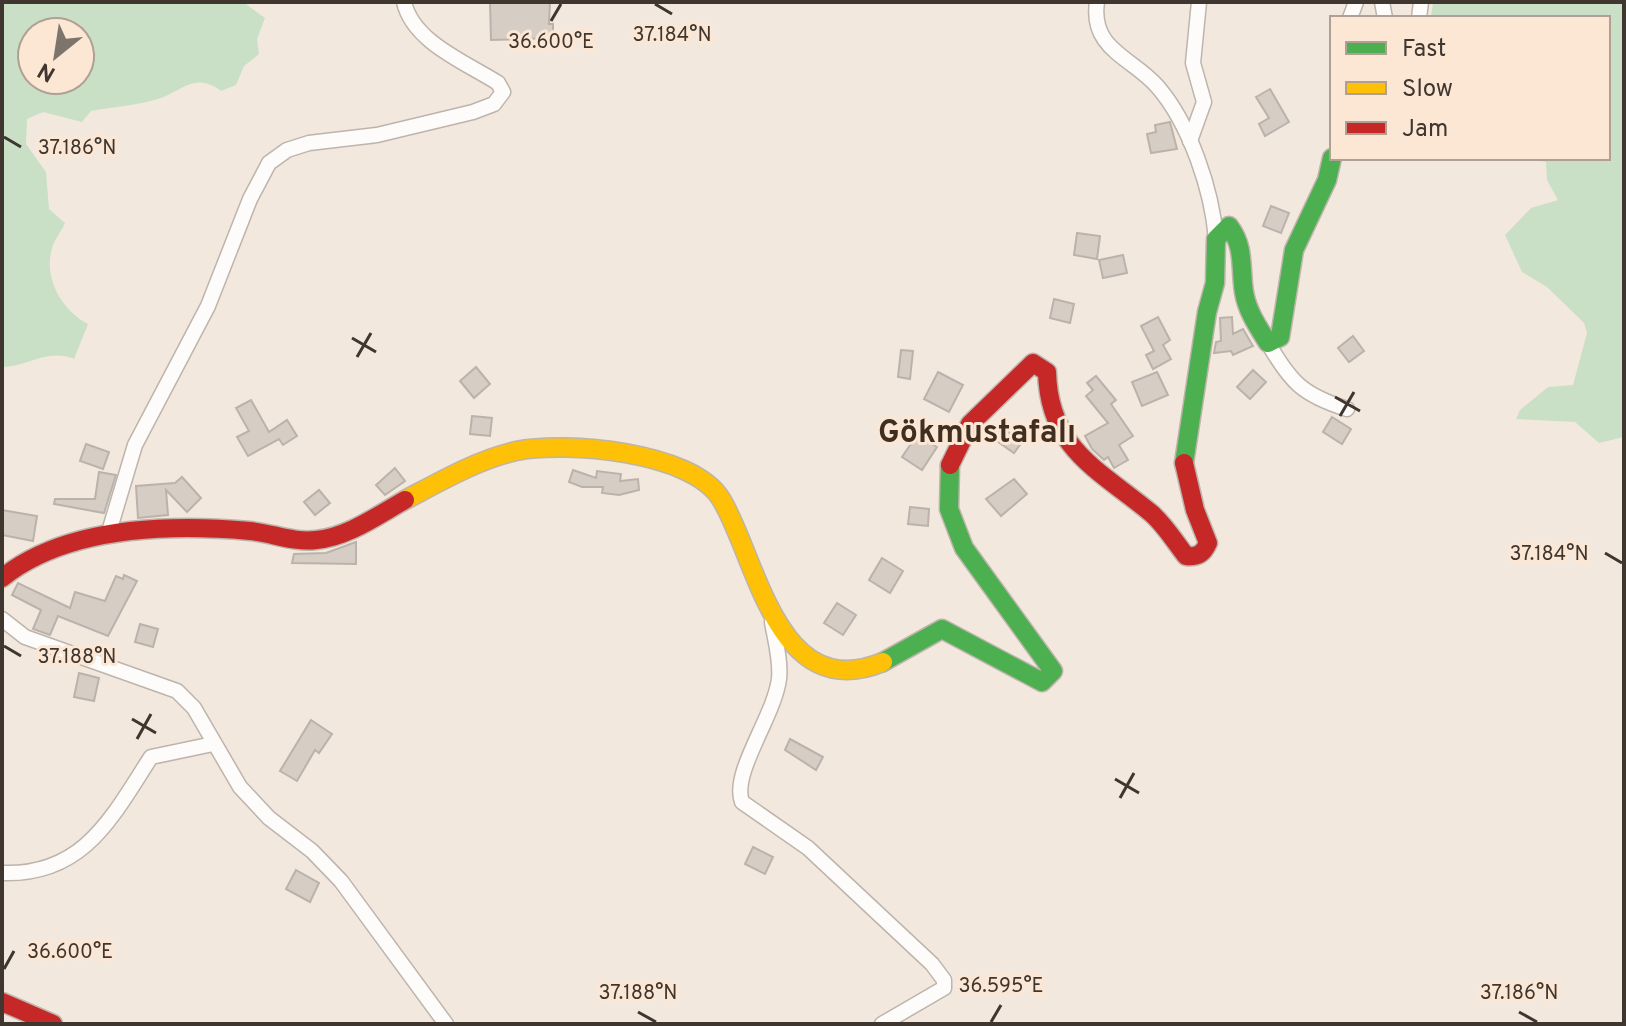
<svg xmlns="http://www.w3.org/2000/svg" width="1626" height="1026" font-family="Overpass,sans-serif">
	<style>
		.green { fill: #c9e0c6; fill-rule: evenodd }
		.building { fill: #d6cdc5; stroke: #bbb3ab; stroke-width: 2 }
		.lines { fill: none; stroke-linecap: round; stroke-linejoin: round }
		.street-casing { stroke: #bdb4ac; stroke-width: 17 }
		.fast-casing { stroke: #bdb4ac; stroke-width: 21 }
		.slow-casing { stroke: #bdb4ac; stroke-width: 21 }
		.jam-casing { stroke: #bdb4ac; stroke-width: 21 }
		.street { stroke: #fdfcfa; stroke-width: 14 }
		.fast { stroke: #4caf50; stroke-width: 18 }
		.slow { stroke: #ffc107; stroke-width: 18 }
		.jam { stroke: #c62828; stroke-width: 18 }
		.ticks { fill: none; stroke: #3e362f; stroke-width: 3 }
		.labels { text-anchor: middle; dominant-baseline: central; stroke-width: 6; stroke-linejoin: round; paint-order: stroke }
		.quarter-label { font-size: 32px; font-weight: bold; fill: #402f21; stroke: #fce7d5 }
		.ticks-label { font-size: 20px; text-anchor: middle; fill: #3e362f; stroke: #fce7d5; stroke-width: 6; stroke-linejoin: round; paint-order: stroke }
	</style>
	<rect width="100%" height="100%" fill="#f3e8de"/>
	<g class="green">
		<path d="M2 2H243L265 18 257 39 259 54 244 66 236 85 221 91C195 72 183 90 161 98 140 105 113 107 91 111L82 122 43 112 27 119 26 144 46 172 49 209 65 223C62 231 56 237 53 245 42 276 61 310 88 324L74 359C47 348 28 367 2 367ZM32 32H80V80H32Z"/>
		<path d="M1433 2H1624V437L1599 443 1575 422 1516 419 1520 410 1548 387 1573 385 1587 333 1584 323 1547 287 1522 272 1505 235 1531 208 1558 200 1547 180 1546 162 1518 158H1608V18H1431Z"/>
	</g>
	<g class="building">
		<path d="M490 2H550L549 24H553V38L491 40Z"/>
		<path d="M1270 89 1289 122 1265 136 1259 124 1269 118 1256 97Z"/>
		<path d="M1170 122 1177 149 1151 153 1147 134 1156 132 1155 125Z"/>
		<path d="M1271 206 1289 213 1281 233 1263 226Z"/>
		<path d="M1077 233 1100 236 1097 259 1074 255Z"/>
		<path d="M1123 255 1127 273 1103 278 1099 260Z"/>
		<path d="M1054 299 1074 304 1070 323 1050 318Z"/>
		<path d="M1158 317 1170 340 1163 345 1171 359 1153 369 1146 355 1154 351 1141 326Z"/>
		<path d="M1232 317 1233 334 1243 329 1253 346 1233 355 1231 351 1214 353 1216 342 1221 341 1220 318Z"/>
		<path d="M1353 336 1364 351 1349 362 1338 348Z"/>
		<path d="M901 350 913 351 910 379 898 377Z"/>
		<path d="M476 367 490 384 474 398 460 381Z"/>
		<path d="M1253 370 1266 382 1250 399 1237 387Z"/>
		<path d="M938 372 963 385 949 412 924 399Z"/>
		<path d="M1157 372 1168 395 1142 406 1132 382Z"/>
		<path d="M1096 376 1116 400 1111 404 1133 436 1119 445 1128 460 1114 468 1108 457 1104 460 1092 449 1085 436 1108 423 1086 396 1093 390 1087 383Z"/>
		<path d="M251 400 269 432 287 420 297 436 283 445 279 439 248 456 237 437 249 431 236 408Z"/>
		<path d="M472 416 492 418 490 436 470 434Z"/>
		<path d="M1332 417 1351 429 1342 444 1323 432Z"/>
		<path d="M1002 427 1022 442 1014 453 994 439Z"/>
		<path d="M917 435 937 447 922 470 902 457Z"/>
		<path d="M86 444 109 452 103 469 80 461Z"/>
		<path d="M395 468 405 481 385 495 376 485Z"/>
		<path d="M573 470 596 478 597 471 621 474 620 481 638 479 639 490 619 495 602 493 603 487H582L569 482Z"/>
		<path d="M99 472 116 475 104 513 54 504 55 499H95Z"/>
		<path d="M182 477 201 498 187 512 166 490 168 515 138 518 136 486 175 483Z"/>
		<path d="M1014 479 1027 494 1001 516 986 499Z"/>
		<path d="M319 490 330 503 315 515 304 502Z"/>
		<path d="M910 507 929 509 928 526 908 524Z"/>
		<path d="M2 510 37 516 33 541 2 535Z"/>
		<path d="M356 542V564L292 563 294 554 326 553Z"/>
		<path d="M882 558 903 571 890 593 869 580Z"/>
		<path d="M124 575 137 581 108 636 58 616 50 635 33 629 41 610 12 595 18 583 70 608 75 592 105 601 116 576 123 579Z"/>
		<path d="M837 603 856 615 843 635 824 623Z"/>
		<path d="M140 624 158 629 153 647 135 642Z"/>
		<path d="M79 673 99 678 94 701 74 697Z"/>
		<path d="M311 720 332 734 319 753 315 750 297 781 280 771Z"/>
		<path d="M790 739 823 757 816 770 785 750Z"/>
		<path d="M753 847 773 857 765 874 745 864Z"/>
		<path d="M296 870 319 883 310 902 286 889Z"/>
	</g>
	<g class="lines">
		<g class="street-casing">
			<g id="street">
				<path d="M1097 2C1090 49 1131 57 1157 86 1190 124 1212 190 1216 239"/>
				<path d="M1382 2 1385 18"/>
				<path d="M1350 18 1356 2"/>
				<path d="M1419 18 1421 2"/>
				<path d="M1190 141 1204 102 1193 63 1199 2"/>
				<path d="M1268 343C1291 383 1303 395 1347 409"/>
				<path d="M108 535 135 445 208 306 250 199 269 163 287 150 309 143 377 135 473 112 494 104 503 92 498 83C465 62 413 42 404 2"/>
				<path d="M2 619 25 637 177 691 194 708 240 787 269 818 312 851 341 881 446 1024"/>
				<path d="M772 622C775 640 781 660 779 679 774 717 731 773 742 802L808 848 932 964 944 980V988L882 1024"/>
				<path d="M2 873C84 876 112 817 151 757L213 744"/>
			</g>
		</g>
		<g class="fast-casing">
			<g id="fast">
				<path d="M1184 463 1207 312 1215 283 1216 239 1229 226C1245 247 1240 267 1244 292 1247 311 1258 327 1268 343L1280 337 1294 250 1327 180 1332 158"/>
				<path d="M883 662 942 629 1042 682 1053 671 964 548 949 509 950 465"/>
			</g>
		</g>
		<g class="slow-casing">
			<path id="slow" d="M405 500C441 481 477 460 516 451 565 441 692 451 721 499 757 557 776 706 883 662"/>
		</g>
		<g class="jam-casing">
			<g id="jam">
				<path d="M950 465 970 424 1033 363 1047 372C1049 449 1098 469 1151 513 1165 525 1175 542 1186 556 1198 557 1203 554 1208 543L1195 510 1184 463"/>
				<path d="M2 578C67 526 170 524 250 531 272 533 294 543 316 540 348 537 378 515 405 500"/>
				<path d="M2 1002 53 1024"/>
			</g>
		</g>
		<use href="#street" class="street"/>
		<use href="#fast" class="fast"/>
		<use href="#slow" class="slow"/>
		<use href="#jam" class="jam"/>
	</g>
	<path class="ticks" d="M655 4 672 14M551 21 561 4M4 137 21 147M352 338 376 352M357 357 371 333M1335 397 1360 411M1340 416 1354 392M1605 553 1622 563M4 646 21 656M132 719 156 733M137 739 151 714M1115 779 1139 793M1120 798 1134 773M4 969 14 951M638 1012 656 1022M1519 1012 1537 1022M991 1022 1001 1005"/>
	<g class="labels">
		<g class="quarter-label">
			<text x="977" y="434">Gökmustafalı</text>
		</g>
	</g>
	<g class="ticks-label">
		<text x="672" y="41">37.184°N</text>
		<text x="551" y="48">36.600°E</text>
		<text x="77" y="154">37.186°N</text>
		<text x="1549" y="560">37.184°N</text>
		<text x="77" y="663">37.188°N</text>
		<text x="70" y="958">36.600°E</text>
		<text x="1001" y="992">36.595°E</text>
		<text x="638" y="999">37.188°N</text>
		<text x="1519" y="999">37.186°N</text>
	</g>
	<rect width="1626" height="1026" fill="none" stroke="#3e362f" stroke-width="8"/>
	<rect x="1330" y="16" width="280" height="144" fill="#fce7d5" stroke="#b0a093" stroke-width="2"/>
	<rect x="1346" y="42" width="40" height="12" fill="#4caf50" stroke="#b0a093" stroke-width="2"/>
	<text x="1402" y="56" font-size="24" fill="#3e362f">Fast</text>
	<rect x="1346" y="82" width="40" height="12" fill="#ffc107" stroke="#b0a093" stroke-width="2"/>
	<text x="1402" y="96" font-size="24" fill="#3e362f">Slow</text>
	<rect x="1346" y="122" width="40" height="12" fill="#c62828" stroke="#b0a093" stroke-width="2"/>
	<text x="1402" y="136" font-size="24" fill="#3e362f">Jam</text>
	<g transform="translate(56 56) rotate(210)"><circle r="38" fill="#fce7d5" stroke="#b0a093" stroke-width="2"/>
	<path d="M0-6L14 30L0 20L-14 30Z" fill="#7d746c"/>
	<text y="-12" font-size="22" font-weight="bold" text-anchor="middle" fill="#3e362f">N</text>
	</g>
</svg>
